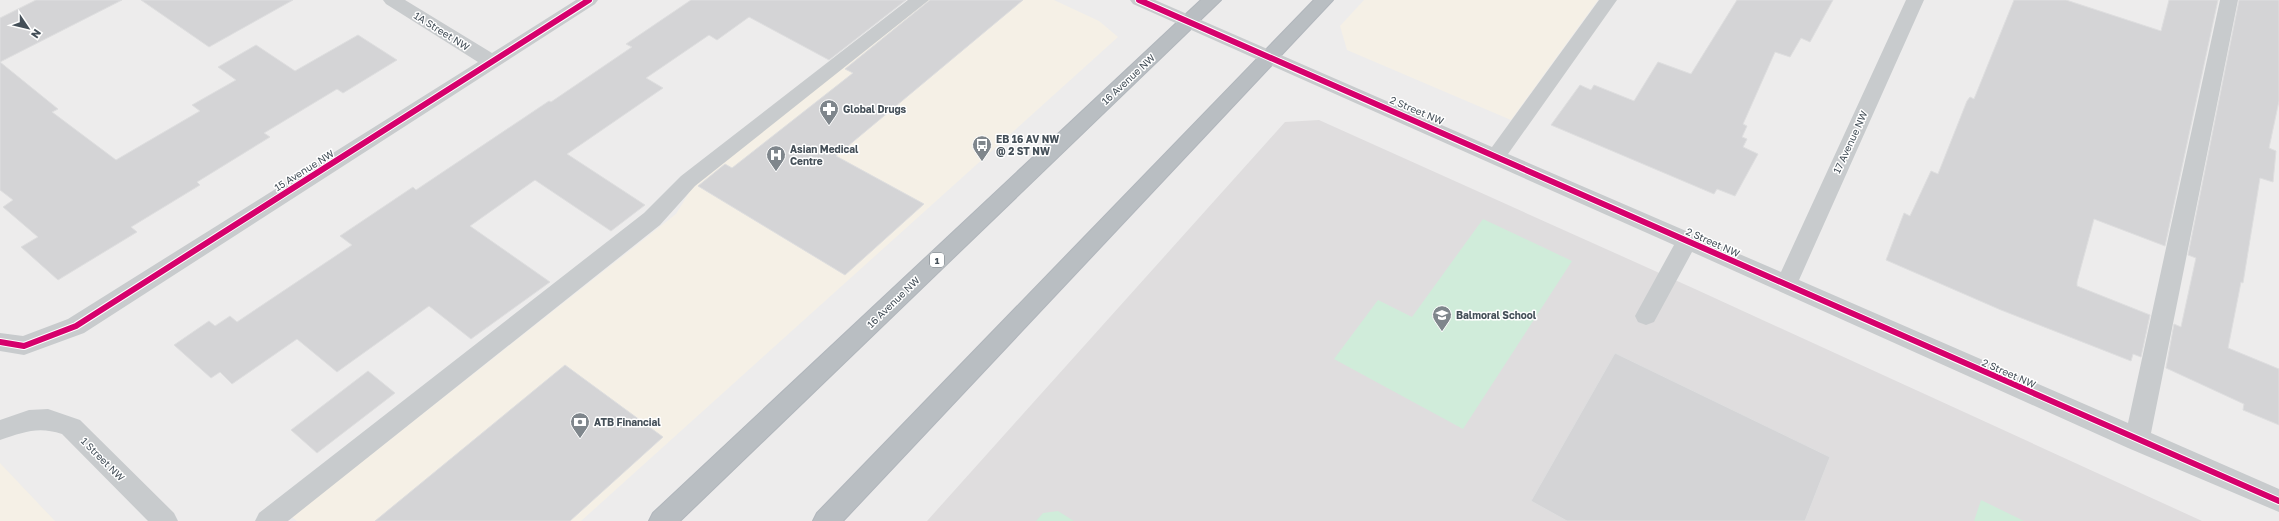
<svg xmlns="http://www.w3.org/2000/svg" width="2279" height="521" font-family="'Golos Text',sans-serif">
	<style>
		.commercial { fill: #f5f0e6 }
		.education { fill: #dfddde }
		.green { fill: #d0ecda }
		.building { fill: #d4d4d6; stroke: #dededf }
		.lines { fill: none; stroke-linecap: round; stroke-linejoin: round }
		.highway-casing { stroke: #b1b6bc; stroke-width: 2 }
		.minor { fill: #c8cbcd; fill-rule: evenodd }
		.highway { fill: #b9bec2; fill-rule: evenodd }
		.cycleway-casing { stroke: #fff; stroke-width: 8 }
		.cycleway { stroke: #d6006c; stroke-width: 6 }
		.labels { text-anchor: middle; dominant-baseline: central; stroke-width: 3; stroke-linejoin: round; paint-order: stroke }
		.shield { fill: #fff; stroke: #7c848a; stroke-width: 1 }
		.shield-label { font-size: 9px; font-weight: bold; fill: #444f58 }
		.street-label { font-size: 10px; fill: #444f58; stroke: #fff }
		.poi-label { font-size: 10px; font-weight: bold; fill: #444f58; stroke: #fff; text-anchor: start }
	</style>
	<rect width="100%" height="100%" fill="#edecec"/>
	<g class="commercial">
		<path d="M921 0H1054L1099 21 1118 37 581 521H297L292 517 676 214 696 181Z"/>
		<path d="M1364 0H1598L1511 120 1347 50 1340 26Z"/>
		<path d="M0 463 55 521H0Z"/>
	</g>
	<path class="education" d="M1319 120 1695 289 2202 521H927L1285 122Z"/>
	<g class="green">
		<path d="M1483 219 1572 261 1463 429 1334 359 1378 300 1412 317Z"/>
		<path d="M1981 500 2024 521H1974Z"/>
		<path d="M1058 511 1074 521H1036L1043 513Z"/>
	</g>
	<g class="building">
		<path d="M36 0H122L0 62V18Z"/>
		<path d="M141 0H293L209 47Z"/>
		<path d="M691 0H906L829 60 749 17 717 40 709 35 646 78 663 88 567 154 645 205 611 231 535 180 470 226 550 282 471 339 429 306 337 372 297 339 232 384 220 372 211 378 174 345 209 321 215 326 230 316 237 322 352 245 340 236 413 187 416 190 549 101 551 102 632 47 626 44Z"/>
		<path d="M930 0H1023L836 156 924 204 845 275 698 186 725 164 732 168 853 73 845 69Z"/>
		<path d="M1737 0H1833L1810 42 1801 38 1790 57 1775 52 1743 124 1747 126 1742 137 1747 139 1743 147 1758 154 1735 196 1717 189 1714 194 1551 125 1580 85 1591 90 1594 85 1634 101 1658 62 1691 74Z"/>
		<path d="M2014 0H2066L2161 31 2169 0H2218L2165 246 2094 219 2077 282V286L2150 315 2141 357 2133 354 2131 361 2001 310 1886 260 1904 213 1910 216 1931 171 1938 174 1967 101 1970 97 1974 99Z"/>
		<path d="M2239 0H2279V101L2269 148 2276 151 2273 182 2260 178 2243 283 2241 282 2228 348 2279 369V425L2243 410 2244 404 2166 368 2174 324 2181 327 2196 258 2188 255Z"/>
		<path d="M358 35 397 60 343 93 337 89 264 133 270 137 197 182 200 185 131 227 137 232 58 280 21 247 38 237 3 207 13 200 0 190V62L58 109 52 112 116 160 200 111 192 105 236 80 218 67 256 45 295 71Z"/>
		<path d="M1615 353 1830 457 1805 521H1567L1531 501Z"/>
		<path d="M565 365 663 437 570 521H375Z"/>
		<path d="M368 371 395 393 317 453 291 430Z"/>
	</g>
	<g class="lines">
		<g class="highway-casing">
			<g id="highway">
				<path d="M1201 0H1221L680 521H649L653 513Z"/>
				<path d="M1314 0H1333L843 521H813L817 513Z"/>
			</g>
		</g>
		<g class="minor">
			<path d="M383 0H405L492 53 576 0H598L595 4 84 333 24 355 0 351V333L23 336 68 319 478 62 386 4Z"/>
			<path d="M908 0H929L695 186 660 225 288 521H255L259 513 644 213 681 176Z"/>
			<path d="M1130 0H1155L1492 147 1599 0H1617L1508 154 1781 272 1906 0H1924L1799 280 2128 423 2220 0H2238L2151 433 2279 489V512L2128 448 1692 252 1654 322 1646 325 1638 322 1635 316 1674 245 1133 4Z"/>
			<path d="M48 409 80 420 174 513 178 521H148L62 434C38 426 24 432 0 440V420L29 410Z"/>
		</g>
		<use href="#highway" class="highway"/>
		<g class="cycleway-casing">
			<g id="cycleway">
				<path d="M1139 0 2279 501"/>
				<path d="M0 342 24 346 76 326 589 0"/>
			</g>
		</g>
		<use href="#cycleway" class="cycleway"/>
	</g>
	<defs>
		<g id="pharmacy-pin" transform="scale(1)"><path d="M0 17L-7.5 6A9.5 9.5 0 1 1 7.5 6Z" fill="#7f868c" stroke="#fff"/><path d="M-2-6h4v4h4v4h-4v4h-4v-4h-4v-4h4Z" fill="#fff"/></g>
		<g id="bus-pin" transform="scale(1)"><path d="M0 17L-7.5 6A9.5 9.5 0 1 1 7.5 6Z" fill="#7f868c" stroke="#fff"/><path d="M-5-6H5V4H4V6H2V4H-2V6H-4V4H-5ZM-3.5-4V0h7V-4ZM-3.5 1.2v1.5H-2V1.2ZM2 1.2v1.5H3.5V1.2Z" fill="#fff"/></g>
		<g id="hospital-pin" transform="scale(1)"><path d="M0 17L-7.5 6A9.5 9.5 0 1 1 7.5 6Z" fill="#7f868c" stroke="#fff"/><path d="M-5-5h3v3.5h4V-5h3V5h-3V1.5h-4V5h-3Z" fill="#fff"/></g>
		<g id="school-pin" transform="scale(1)"><path d="M0 17L-7.5 6A9.5 9.5 0 1 1 7.5 6Z" fill="#7f868c" stroke="#fff"/><path d="M0-5L7-2L0 1L-7-2ZM-4 1L0 2.5L4 1V4Q0 6-4 4Z" fill="#fff"/></g>
		<g id="bank-pin" transform="scale(1)"><path d="M0 17L-7.5 6A9.5 9.5 0 1 1 7.5 6Z" fill="#7f868c" stroke="#fff"/><path d="M-6-4H6V4H-6ZM0-2.3a2.3 2.3 0 1 0 0 4.6a2.3 2.3 0 1 0 0-4.6Z" fill="#fff"/></g>
	</defs>
	<g fill-rule="evenodd">
		<use href="#pharmacy-pin" x="829" y="109"/>
		<use href="#bus-pin" x="982" y="145"/>
		<use href="#hospital-pin" x="776" y="155"/>
		<use href="#school-pin" x="1442" y="315"/>
		<use href="#bank-pin" x="580" y="422"/>
	</g>
	<g class="labels">
		<rect class="shield" x="930" y="253" width="14" height="14" rx="3"/>
		<g class="shield-label">
			<text x="937" y="260">1</text>
		</g>
		<g class="street-label">
			<text transform="translate(442 31) rotate(32)">1A Street NW</text>
			<text transform="translate(1128 79) rotate(-43)">16 Avenue NW</text>
			<text transform="translate(1417 110) rotate(23)">2 Street NW</text>
			<text transform="translate(1850 142) rotate(-65)">17 Avenue NW</text>
			<text transform="translate(304 170) rotate(-32)">15 Avenue NW</text>
			<text transform="translate(1713 242) rotate(24)">2 Street NW</text>
			<text transform="translate(893 302) rotate(-44)">16 Avenue NW</text>
			<text transform="translate(2009 373) rotate(24)">2 Street NW</text>
			<text transform="translate(103 459) rotate(45)">1 Street NW</text>
		</g>
		<g class="poi-label">
			<text x="843" y="109">Global Drugs</text>
			<text x="996" y="139">EB 16 AV NW<tspan x="996" dy="12">@ 2 ST NW</tspan></text>
			<text x="790" y="149">Asian Medical<tspan x="790" dy="12">Centre</tspan></text>
			<text x="1456" y="315">Balmoral School</text>
			<text x="594" y="422">ATB Financial</text>
		</g>
	</g>
	<g transform="translate(28 28) rotate(125)" stroke="#ffffff" stroke-width="3" paint-order="stroke">
	<path d="M0-3L7 15L0 10L-7 15Z" fill="#444f58"/>
	<text y="-6" font-size="11" font-weight="bold" text-anchor="middle" fill="#444f58">N</text>
	</g>
</svg>
